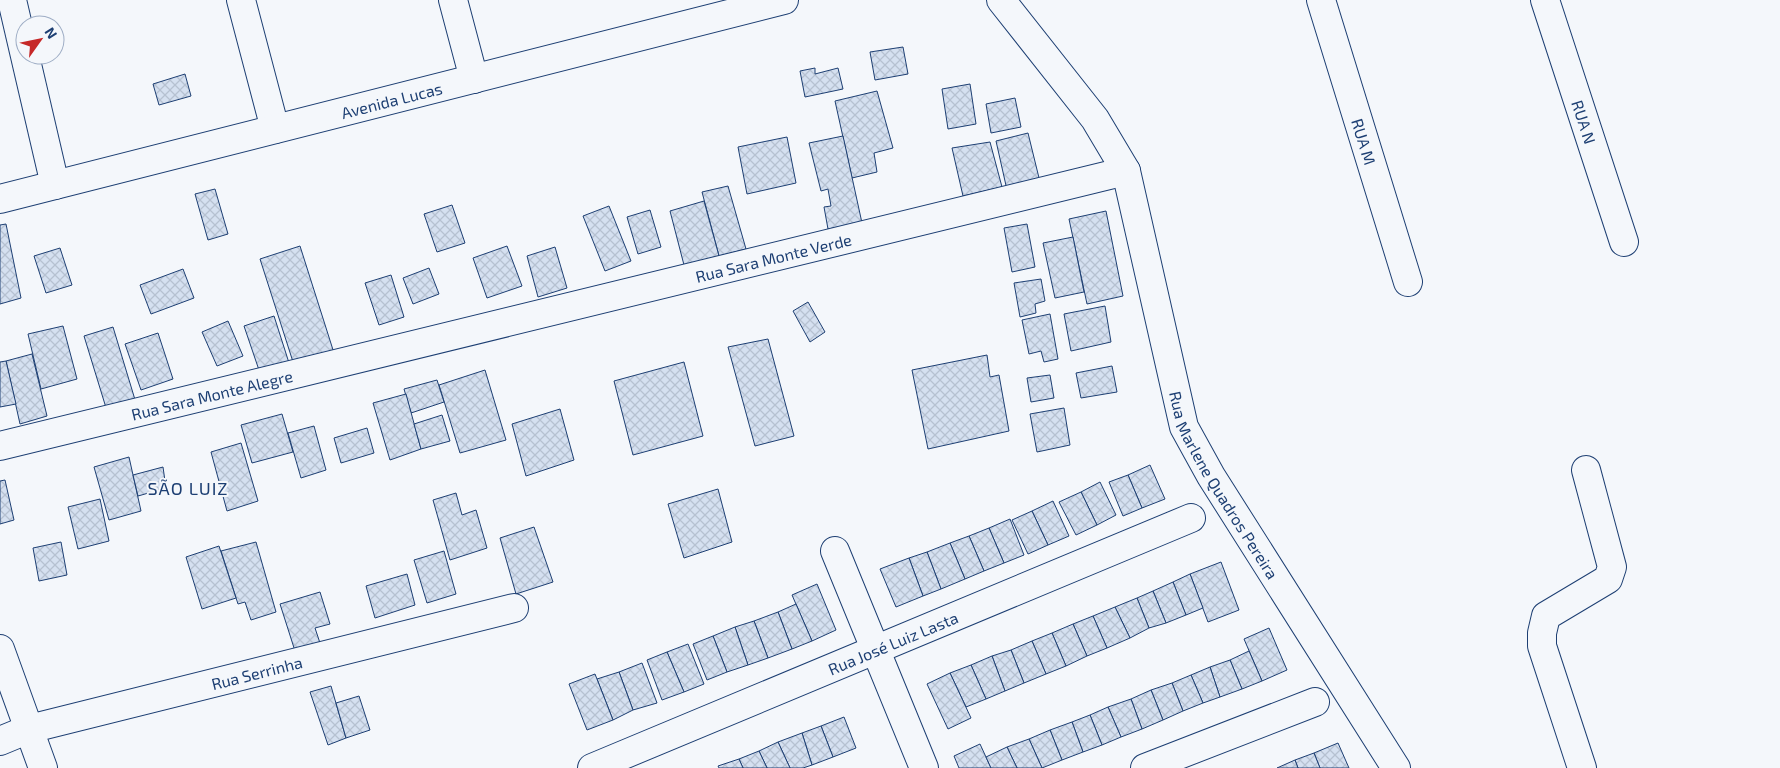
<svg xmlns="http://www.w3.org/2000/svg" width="1780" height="768" font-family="'Exo 2',sans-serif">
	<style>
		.building { fill: url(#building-cross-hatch); stroke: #1d3f73 }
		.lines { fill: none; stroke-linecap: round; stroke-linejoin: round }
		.minor-casing { stroke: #1d3f73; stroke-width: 30 }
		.minor { stroke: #f4f7fb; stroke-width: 28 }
		.labels { text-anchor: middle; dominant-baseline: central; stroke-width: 4; stroke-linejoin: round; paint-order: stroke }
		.street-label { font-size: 16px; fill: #1d3f73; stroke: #f4f7fb }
		.neighbourhood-label { font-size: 18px; letter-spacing: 1px; fill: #1d3f73; stroke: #f4f7fb }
	</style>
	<defs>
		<pattern id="building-cross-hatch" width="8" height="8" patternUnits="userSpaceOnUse" patternTransform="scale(1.25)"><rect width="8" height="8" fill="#d5e0f0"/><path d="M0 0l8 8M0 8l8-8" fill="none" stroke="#b6c1d1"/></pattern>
	</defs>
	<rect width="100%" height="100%" fill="#f4f7fb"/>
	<g class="building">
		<path d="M903 47 908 74 875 80 870 52Z"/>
		<path d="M815 68V74L838 68 843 89 805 97 800 71Z"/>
		<path d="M185 74 191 96 159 105 153 84Z"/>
		<path d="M970 84 976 124 948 129 942 89Z"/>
		<path d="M877 91 893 148 874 153 877 172 852 178 835 101Z"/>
		<path d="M1015 98 1021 127 991 133 986 104Z"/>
		<path d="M1028 133 1040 182 1007 190 996 141Z"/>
		<path d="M843 136 862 223 828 229 824 207 831 206 828 189 821 191 809 143Z"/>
		<path d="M787 137 796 183 747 194 738 147Z"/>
		<path d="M990 142 1002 187 963 196 952 148Z"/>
		<path d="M728 186 746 249 719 256 702 192Z"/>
		<path d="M215 189 228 234 208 240 195 194Z"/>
		<path d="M704 201 719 256 684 265 670 211Z"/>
		<path d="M452 205 465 243 437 252 424 214Z"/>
		<path d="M609 206 631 261 605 271 583 216Z"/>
		<path d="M650 210 661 247 638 254 627 217Z"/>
		<path d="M1106 211 1123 296 1087 304 1069 219Z"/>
		<path d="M6 224 21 298 0 304V225Z"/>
		<path d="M1027 224 1035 267 1012 272 1004 228Z"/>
		<path d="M1073 237 1084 292 1055 298 1043 243Z"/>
		<path d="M300 246 334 353 294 365 260 259Z"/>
		<path d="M507 246 522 286 487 298 473 258Z"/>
		<path d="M555 247 567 288 538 297 527 256Z"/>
		<path d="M60 248 72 285 46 293 34 256Z"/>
		<path d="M429 268 439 294 413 304 403 278Z"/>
		<path d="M183 269 194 298 151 314 140 285Z"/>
		<path d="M391 275 404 317 379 325 365 283Z"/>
		<path d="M1041 279 1045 301 1035 304 1036 313 1020 317 1014 283Z"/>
		<path d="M808 302 825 332 810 342 793 311Z"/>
		<path d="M1105 306 1111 342 1071 351 1064 314Z"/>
		<path d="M1050 314 1058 359 1044 362 1041 351 1029 354 1022 320Z"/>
		<path d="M274 316 290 366 261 376 244 326Z"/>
		<path d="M228 321 243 356 217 366 202 332Z"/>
		<path d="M63 326 77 379 41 389 28 334Z"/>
		<path d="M113 327 136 403 107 411 84 336Z"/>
		<path d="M158 333 173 379 141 390 125 344Z"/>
		<path d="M768 339 794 436 755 446 728 347Z"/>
		<path d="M32 354 47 416 20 424 6 361Z"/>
		<path d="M987 355 990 377 999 375 1009 431 928 449 912 370Z"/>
		<path d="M6 361 16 404 0 407V362Z"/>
		<path d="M684 362 703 436 633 455 614 381Z"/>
		<path d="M1112 366 1117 392 1081 398 1076 373Z"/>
		<path d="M485 370 506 440 460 453 439 385Z"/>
		<path d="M1050 375 1054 398 1031 402 1027 378Z"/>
		<path d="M437 380 444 402 411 413 404 389Z"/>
		<path d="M406 394 421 449 390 460 373 403Z"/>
		<path d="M1064 408 1070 445 1037 452 1030 414Z"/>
		<path d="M560 409 574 460 526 476 512 424Z"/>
		<path d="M282 414 293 452 252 463 241 425Z"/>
		<path d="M442 415 450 441 421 449 414 424Z"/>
		<path d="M314 426 326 470 301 478 288 433Z"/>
		<path d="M367 428 374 453 341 463 334 438Z"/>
		<path d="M241 443 258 501 227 511 211 452Z"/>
		<path d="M129 457 141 511 109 520 94 467Z"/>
		<path d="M1150 465 1165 499 1142 508 1128 475Z"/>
		<path d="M163 467 166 488 138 496 133 475Z"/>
		<path d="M1128 475 1142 508 1123 516 1109 482Z"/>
		<path d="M5 480 14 520 0 524V481Z"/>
		<path d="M1100 482 1116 515 1097 525 1081 492Z"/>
		<path d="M718 489 732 542 684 558 668 504Z"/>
		<path d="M1081 492 1097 525 1076 535 1059 502Z"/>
		<path d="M456 493 462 515 476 510 487 548 450 560 433 500Z"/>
		<path d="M100 499 109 541 78 549 68 507Z"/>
		<path d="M1053 501 1069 536 1048 545 1032 511Z"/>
		<path d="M1032 511 1048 545 1028 554 1012 520Z"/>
		<path d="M1010 519 1024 555 1004 563 989 528Z"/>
		<path d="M534 527 553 582 516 594 500 538Z"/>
		<path d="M989 528 1004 563 984 571 969 536Z"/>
		<path d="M969 536 984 571 965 579 950 543Z"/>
		<path d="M61 542 67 575 39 581 33 548Z"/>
		<path d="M256 542 276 612 251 620 245 602 238 604 221 551Z"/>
		<path d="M950 543 965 579 941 589 927 552Z"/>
		<path d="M219 546 236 598 202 609 186 557Z"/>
		<path d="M444 551 456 594 427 603 414 560Z"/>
		<path d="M927 552 941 589 923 596 909 558Z"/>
		<path d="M909 558 923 596 896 607 880 569Z"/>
		<path d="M1221 562 1239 610 1208 622 1190 574Z"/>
		<path d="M407 574 415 605 375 618 366 586Z"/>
		<path d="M1190 574 1203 608 1186 615 1173 582Z"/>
		<path d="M1173 582 1186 615 1166 623 1153 591Z"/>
		<path d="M817 584 836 630 812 641 792 595Z"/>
		<path d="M1153 591 1166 623 1149 628 1137 598Z"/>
		<path d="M320 592 330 624 315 628 320 643 295 651 280 604Z"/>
		<path d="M1137 598 1149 628 1130 638 1115 607Z"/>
		<path d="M796 604 812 641 792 649 778 612Z"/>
		<path d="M1115 607 1130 638 1107 648 1093 616Z"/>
		<path d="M778 612 792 649 768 658 754 621Z"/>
		<path d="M1093 616 1107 648 1087 656 1073 624Z"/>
		<path d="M754 621 768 658 748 665 735 627Z"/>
		<path d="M1073 624 1087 656 1066 666 1052 633Z"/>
		<path d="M735 627 748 665 727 672 713 636Z"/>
		<path d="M1269 628 1287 670 1262 681 1244 639Z"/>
		<path d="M1052 633 1066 666 1046 674 1032 641Z"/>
		<path d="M713 636 727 672 707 680 693 644Z"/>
		<path d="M1032 641 1046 674 1024 683 1011 650Z"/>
		<path d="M688 644 704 684 684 692 667 652Z"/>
		<path d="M1011 650 1024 683 1005 691 992 656Z"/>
		<path d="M1249 651 1262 681 1242 689 1230 660Z"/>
		<path d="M667 652 684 692 662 700 647 660Z"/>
		<path d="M992 656 1005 691 986 699 971 665Z"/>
		<path d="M1230 660 1242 689 1220 697 1210 667Z"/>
		<path d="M642 663 657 703 633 710 619 672Z"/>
		<path d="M971 665 986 699 966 707 950 673Z"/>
		<path d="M1210 667 1220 697 1203 703 1191 675Z"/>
		<path d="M619 672 633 710 613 720 597 679Z"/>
		<path d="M950 673 971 718 948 729 927 684Z"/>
		<path d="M595 674 613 720 587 730 569 684Z"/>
		<path d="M1191 675 1203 703 1183 711 1172 683Z"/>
		<path d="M1172 683 1183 711 1163 720 1151 690Z"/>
		<path d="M331 686 346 738 328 745 310 692Z"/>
		<path d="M1151 690 1163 720 1142 729 1131 699Z"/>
		<path d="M359 696 370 730 346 738 336 703Z"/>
		<path d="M1131 699 1142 729 1121 737 1108 707Z"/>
		<path d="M1108 707 1121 737 1102 745 1090 715Z"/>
		<path d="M1090 715 1102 745 1083 752 1072 722Z"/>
		<path d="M844 717 856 748 833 757 821 726Z"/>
		<path d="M1072 722 1083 752 1062 760 1050 730Z"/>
		<path d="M821 726 833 757 812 765 802 733Z"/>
		<path d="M1050 730 1062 760 1042 768 1029 739Z"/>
		<path d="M802 733 812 765 803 768H790L778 742Z"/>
		<path d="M1029 739 1042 768H1017L1007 747Z"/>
		<path d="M778 742 790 768H767L759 751Z"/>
		<path d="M1338 743 1349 768H1320L1314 753Z"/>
		<path d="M980 744 991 768H959L954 756Z"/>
		<path d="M1007 747 1017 768H991L986 757Z"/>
		<path d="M759 751 767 768H743L739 759Z"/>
		<path d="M1314 753 1320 768H1298L1295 760Z"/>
		<path d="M739 759 743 768H719L718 766Z"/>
		<path d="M1295 760 1298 768H1277Z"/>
	</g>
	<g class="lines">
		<g class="minor-casing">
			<g id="minor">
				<path d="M12 0 55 185"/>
				<path d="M241 0 275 129"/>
				<path d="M453 0 474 79"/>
				<path id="s1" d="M1001 0 1095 119 1126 171 1184 427 1211 476 1396 768"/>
				<path id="s2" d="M1321 0 1408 282"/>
				<path id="s3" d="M1545 0 1624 242"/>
				<path id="s4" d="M0 199 784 0"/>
				<path id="s5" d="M0 446 1126 171"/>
				<path d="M835 551 924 768"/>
				<path d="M0 649 43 768"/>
				<path id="s6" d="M0 741 29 729 514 608"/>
				<path id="s7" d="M592 768 1191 518"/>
				<path d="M1145 768 1315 702"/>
				<path d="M1582 768 1542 646V633L1546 616 1608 579 1612 567 1586 470"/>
			</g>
		</g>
		<use href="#minor" class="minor"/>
	</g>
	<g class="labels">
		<g class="street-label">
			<text stroke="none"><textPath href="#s4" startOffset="404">Avenida Lucas</textPath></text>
			<text stroke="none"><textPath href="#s3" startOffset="128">RUA N</textPath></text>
			<text stroke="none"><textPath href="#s2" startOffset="148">RUA M</textPath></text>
			<text stroke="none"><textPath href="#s5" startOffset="796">Rua Sara Monte Verde</textPath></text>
			<text stroke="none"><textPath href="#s5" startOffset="218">Rua Sara Monte Alegre</textPath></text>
			<text stroke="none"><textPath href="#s1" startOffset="544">Rua Marlene Quadros Pereira</textPath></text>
			<text stroke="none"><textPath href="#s7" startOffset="326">Rua José Luiz Lasta</textPath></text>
			<text stroke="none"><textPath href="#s6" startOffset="266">Rua Serrinha</textPath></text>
		</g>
		<g class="neighbourhood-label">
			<text x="188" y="488">SÃO LUIZ</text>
		</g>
	</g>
	<g transform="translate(40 40) rotate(57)"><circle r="24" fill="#f4f7fb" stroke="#9eadc5"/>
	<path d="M0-4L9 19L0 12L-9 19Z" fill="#c62828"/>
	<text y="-8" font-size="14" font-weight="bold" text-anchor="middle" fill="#1d3f73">N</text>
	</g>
</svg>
